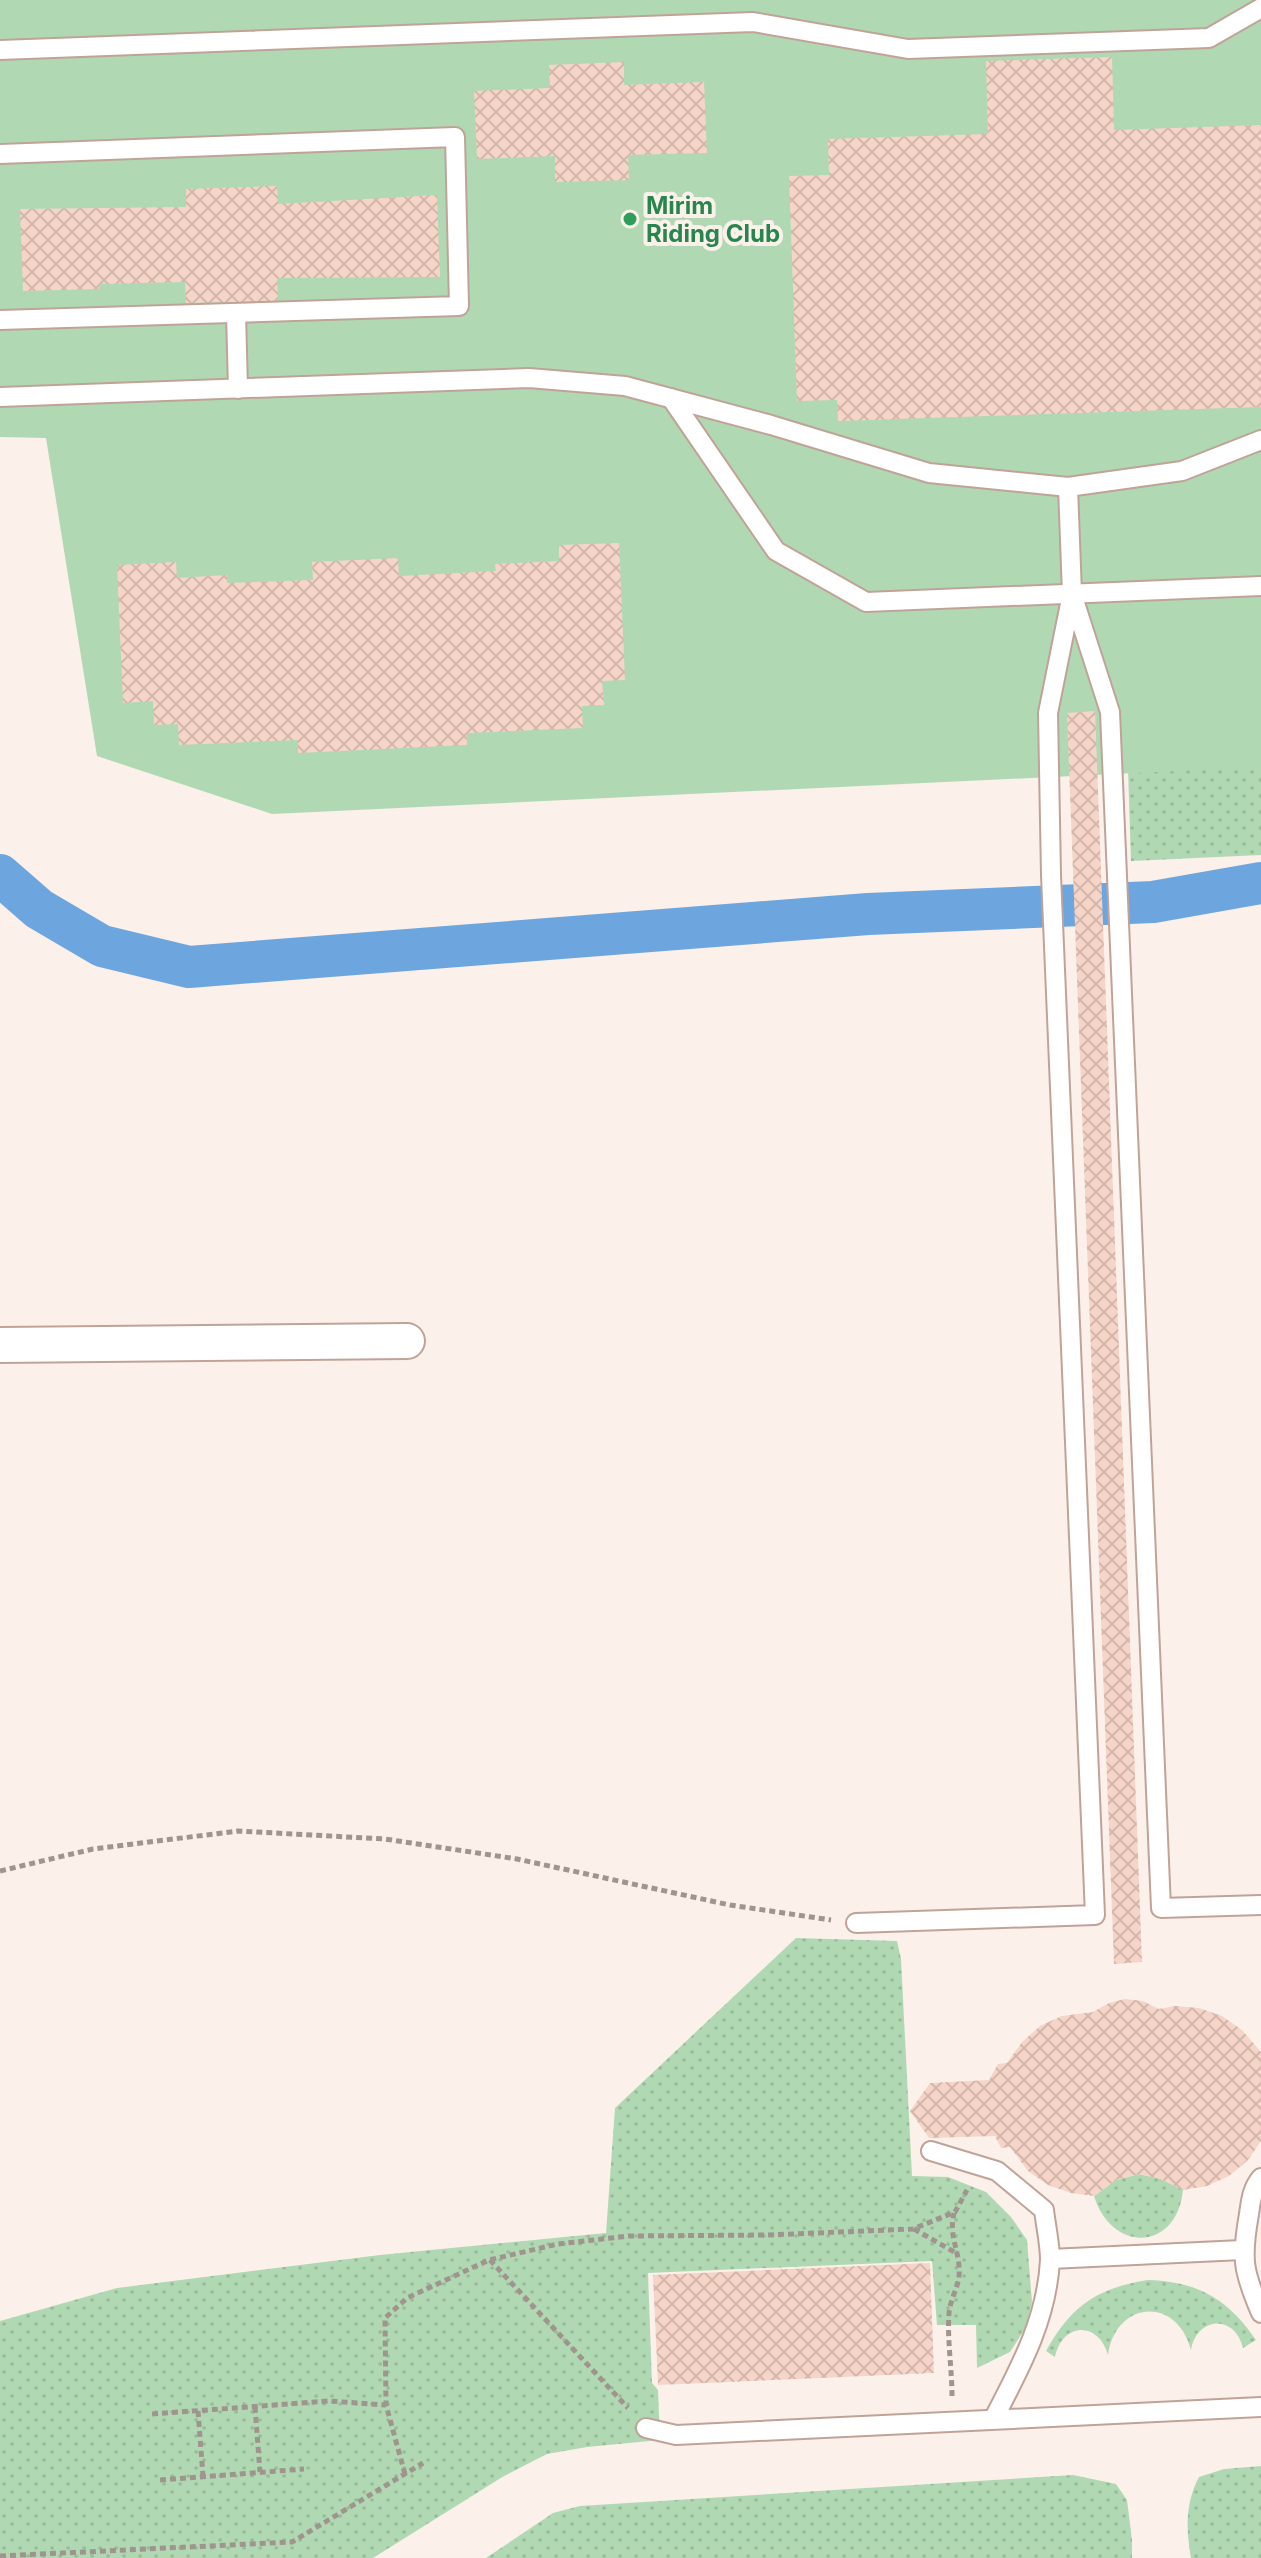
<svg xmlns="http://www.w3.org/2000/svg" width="1261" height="2558" font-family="Inter,sans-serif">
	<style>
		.grass { fill: url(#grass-dots) }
		.pitch { fill: #b0d9b3 }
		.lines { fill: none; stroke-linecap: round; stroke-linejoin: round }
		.canal { stroke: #6da5de; stroke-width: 42 }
		.building { fill: url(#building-cross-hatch) }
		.service-casing { stroke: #c0a398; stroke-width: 22 }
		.minor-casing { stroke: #c0a398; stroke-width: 38 }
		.path { stroke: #a0948f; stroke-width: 5; stroke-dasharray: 6 4; stroke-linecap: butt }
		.service { stroke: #fff; stroke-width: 18 }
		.minor { stroke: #fff; stroke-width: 34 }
		.leisure-dot { fill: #2e9e5b; stroke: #fcf0eb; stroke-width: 3 }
		.labels { text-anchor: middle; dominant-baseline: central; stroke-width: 8; stroke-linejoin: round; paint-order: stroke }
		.leisure-label { font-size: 24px; font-weight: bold; fill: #27864d; stroke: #fcf0eb; text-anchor: start }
	</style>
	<defs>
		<pattern id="grass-dots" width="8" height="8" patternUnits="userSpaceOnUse" patternTransform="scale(2)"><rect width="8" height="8" fill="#b0d9b3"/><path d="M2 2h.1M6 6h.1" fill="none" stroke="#98bb9a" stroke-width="1.8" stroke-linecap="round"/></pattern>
		<pattern id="building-cross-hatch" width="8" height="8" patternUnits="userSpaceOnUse" patternTransform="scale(2)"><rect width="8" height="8" fill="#f6d5c8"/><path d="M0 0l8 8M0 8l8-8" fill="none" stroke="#d4b7ac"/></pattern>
	</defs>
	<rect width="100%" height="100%" fill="#fcf0eb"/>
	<g class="grass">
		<path d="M1261 653V855L1131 861 1125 677Z"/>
		<path d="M796 1938 897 1941 901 1959 912 2176 948 2177 986 2192 1011 2217 1027 2240 1032 2302 1026 2327 1010 2352 977 2368 976 2325H937L932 2261 648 2273 652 2383 658 2390 660 2440 587 2447 547 2454 504 2476 373 2558H0V2321L117 2288 380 2255 606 2233 615 2108Z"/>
		<path d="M1139 2174 1161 2179 1183 2190C1177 2251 1112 2254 1094 2196L1116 2180Z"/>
		<path d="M1148 2280C1198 2282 1227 2298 1256 2340L1243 2348C1235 2314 1197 2316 1191 2350 1177 2296 1116 2300 1108 2355 1098 2320 1062 2323 1055 2357L1046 2351C1071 2306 1097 2288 1148 2280Z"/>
		<path d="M1261 2466V2558H1191C1186 2530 1185 2503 1199 2477L1224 2469Z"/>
		<path d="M1073 2475 1116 2484 1127 2500 1132 2540V2558H486L553 2513 580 2506Z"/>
	</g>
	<path class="pitch" d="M0 0H1261V767L272 814 97 756 46 438 0 437Z"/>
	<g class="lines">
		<path class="canal" d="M0 875 39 909 102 946 189 967 868 914 1153 902 1261 883"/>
	</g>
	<g class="building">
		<path d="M1112 57 1114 130 1261 125V407L838 421 837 400 797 401 789 176 829 175 828 139 988 134 986 61Z"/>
		<path d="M624 62V85L704 82 707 153 628 155 629 180 555 182V156L477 159 474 91 550 88 549 65Z"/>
		<path d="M277 186 278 204 437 195 440 277 277 278 278 301 186 303 185 282 99 284V289L23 291 20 209 186 207V189Z"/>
		<path d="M619 543 625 680 602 681 604 705 582 706 583 728 467 733V745L298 753V740L179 745 178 724 154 725 153 701 123 703 117 565 176 562 177 578 227 575V583L313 580 312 562 398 558 399 576 496 571 495 564 559 561V545Z"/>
		<path d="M1095 711 1142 1962 1114 1964 1067 713Z"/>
		<path d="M1125 1999 1143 2001 1159 2009 1175 2006 1199 2008 1222 2016 1242 2030 1261 2052V2141L1248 2160 1229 2176 1207 2186 1183 2190 1161 2179 1139 2174 1116 2180 1094 2196 1071 2193 1048 2185 1028 2171 1010 2147 1001 2148 995 2136 929 2138 910 2111 930 2083 989 2080 998 2064 1007 2063 1022 2042 1040 2026 1062 2016 1093 2012 1109 2003Z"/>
		<path d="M930 2263 934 2373 658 2385 653 2275Z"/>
	</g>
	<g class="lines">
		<g class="service-casing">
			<g id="service">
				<path d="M0 50 753 22 908 49 1209 38 1261 8"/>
				<path d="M0 154 455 137 459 306 0 320"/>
				<path d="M236 313 238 389"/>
				<path d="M0 397 529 378 625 386 771 425 929 473 1068 487 1182 471 1261 440"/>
				<path d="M671 398 776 551 866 602 1261 586"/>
				<path d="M1073 597 1110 712 1161 1908 1261 1905"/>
				<path d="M856 1923 1095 1915 1051 875 1048 713 1072 594 1068 487"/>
				<path d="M931 2151 997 2171 1044 2210C1046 2227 1050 2244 1050 2260 1047 2319 1020 2368 994 2418"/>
				<path d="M1261 2178C1252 2189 1251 2200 1249 2214 1241 2259 1243 2271 1261 2313"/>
				<path d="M1050 2259 1242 2250"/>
				<path d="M646 2428 676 2435 1261 2407"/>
			</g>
		</g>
		<g class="minor-casing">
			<path id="minor" d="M0 1345 407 1341"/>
		</g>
		<g class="path">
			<path d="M0 1871 93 1849 238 1831 385 1839 517 1859 730 1905 831 1920"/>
			<path d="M914 2229 956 2253"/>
			<path d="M490 2260 628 2408"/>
			<path d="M952 2396C952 2369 947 2339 949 2313 950 2300 958 2288 959 2276 961 2252 948 2238 954 2213"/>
			<path d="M255 2407 260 2472"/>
			<path d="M198 2411 203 2476"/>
			<path d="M152 2414 329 2401 386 2405"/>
			<path d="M405 2474 386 2405 385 2318 407 2298 489 2260 558 2244 629 2236 767 2235 913 2229 955 2212 967 2190"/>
			<path d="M160 2480 304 2469"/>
			<path d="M0 2556 292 2542 423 2463"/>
		</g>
		<use href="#service" class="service"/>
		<use href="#minor" class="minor"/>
	</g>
	<circle class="leisure-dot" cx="630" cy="219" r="8"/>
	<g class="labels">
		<g class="leisure-label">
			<text x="646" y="205">Mirim<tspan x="646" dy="28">Riding Club</tspan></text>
		</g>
	</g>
</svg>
